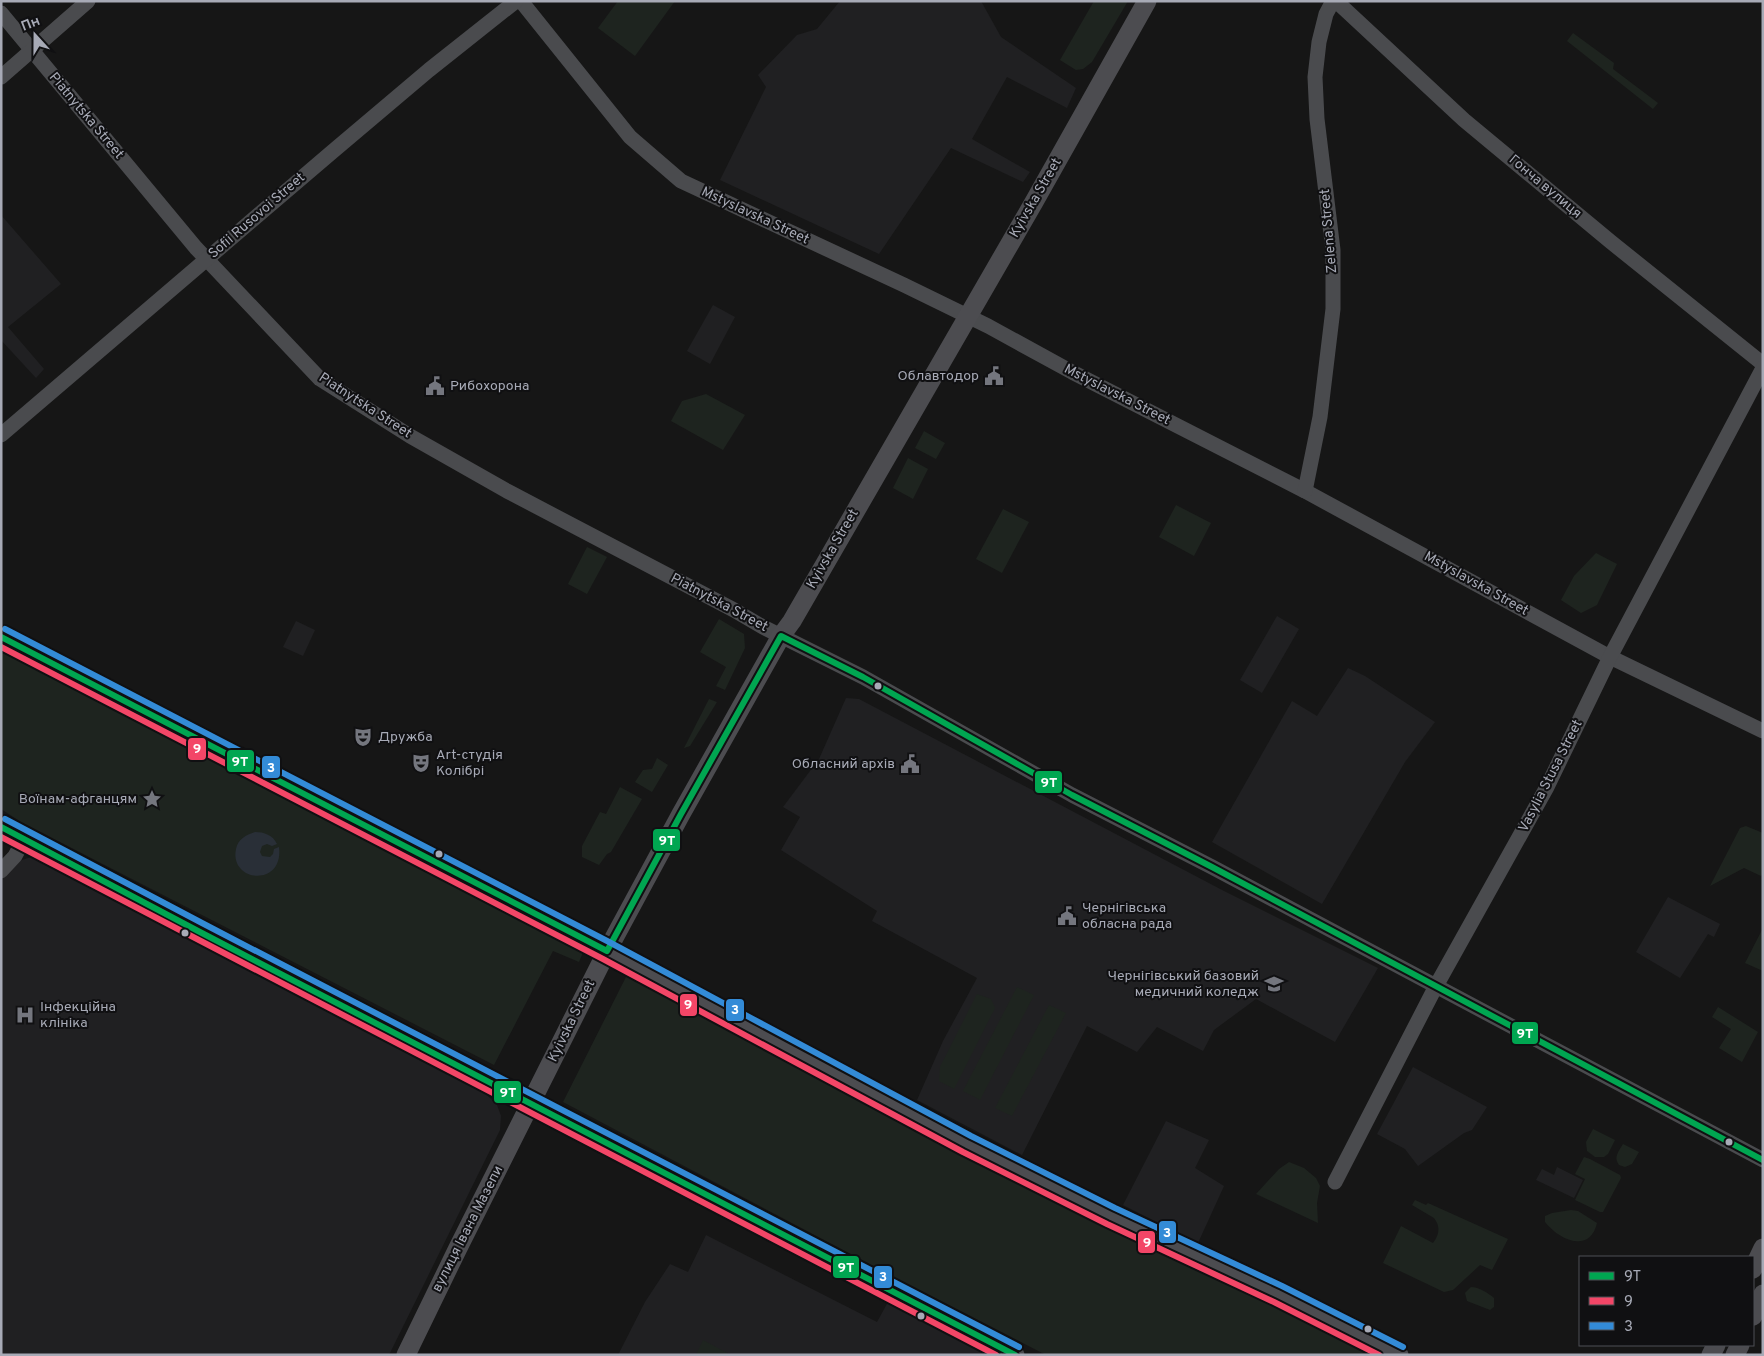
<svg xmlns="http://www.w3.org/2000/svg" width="1764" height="1356" font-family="Overpass,sans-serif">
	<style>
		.built { fill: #202022 }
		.green { fill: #1e241f }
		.water { fill: #292f37 }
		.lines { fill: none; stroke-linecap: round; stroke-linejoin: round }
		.minor { stroke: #4a4b4e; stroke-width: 15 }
		.major { stroke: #4c4c50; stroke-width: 19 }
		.bus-1-casing { stroke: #101012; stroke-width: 10 }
		.bus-2-casing { stroke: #101012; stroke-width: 10 }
		.bus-3-casing { stroke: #101012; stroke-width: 10 }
		.bus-1 { stroke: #00a651; stroke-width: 6 }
		.bus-2 { stroke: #f34667; stroke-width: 6 }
		.bus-3 { stroke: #338bd7; stroke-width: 6 }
		.bus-dot { fill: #a7aab6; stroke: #101012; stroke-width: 2 }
		.labels { text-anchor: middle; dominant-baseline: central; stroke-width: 4; stroke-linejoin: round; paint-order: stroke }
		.street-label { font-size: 14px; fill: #a7aab6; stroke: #101012 }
		.poi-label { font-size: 14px; fill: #a7aab6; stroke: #101012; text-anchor: start }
		.line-badge { stroke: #101012; stroke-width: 2 }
		.badge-label { font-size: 14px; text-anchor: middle; font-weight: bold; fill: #fff }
	</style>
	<rect width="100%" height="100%" fill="#161616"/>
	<g class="built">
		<path d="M840 1H981L1001 37 1076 88 1067 108 1007 77 972 139 1030 172 1023 182 951 148 879 254 720 180 766 87 758 75 797 35 817 29Z"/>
		<path d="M1 215 61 284 8 327 44 369 36 378 1 340Z"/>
		<path d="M713 305 735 317 710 364 687 351Z"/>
		<path d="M1277 616 1299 629 1262 693 1240 680Z"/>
		<path d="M296 621 315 630 303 656 283 647Z"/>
		<path d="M1348 668 1365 676 1435 722 1405 762 1322 904 1212 842 1292 701 1317 716Z"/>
		<path d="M846 698 859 699 1224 891 1378 968 1335 1042 1256 999 1214 1030 1203 1051 1157 1027 1137 1052 1087 1026 1022 1155 917 1100 943 1041 977 978 872 921 877 911 781 850 800 817 783 807 819 759Z"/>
		<path d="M34 856 423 1062 482 1090 497 1105 501 1116 500 1130 389 1355H1V878L19 861Z"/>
		<path d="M1668 897 1720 924 1714 937 1708 934 1680 978 1636 952Z"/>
		<path d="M1413 1067 1487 1107 1472 1130 1464 1133 1418 1166 1405 1149 1377 1134Z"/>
		<path d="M1166 1121 1209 1140 1195 1168 1224 1186 1198 1243 1123 1205Z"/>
		<path d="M1557 1167 1583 1180 1574 1198 1536 1180 1542 1169 1554 1175Z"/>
		<path d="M706 1235 877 1322 888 1302 992 1355H618L645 1302 670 1264 688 1272Z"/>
	</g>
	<g class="green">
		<path d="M618 1H675L635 56 598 28Z"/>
		<path d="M1094 1H1128L1092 62 1083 69 1076 70 1060 60Z"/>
		<path d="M1573 33 1614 63 1613 69 1658 103 1653 109 1567 41Z"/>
		<path d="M706 394 745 415 723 450 671 421 682 401Z"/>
		<path d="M924 431 945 443 936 459 915 448Z"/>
		<path d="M908 458 928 469 913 499 893 488Z"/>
		<path d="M1176 505 1211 523 1194 556 1159 537Z"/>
		<path d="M1003 509 1029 522 1002 573 976 559Z"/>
		<path d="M587 547 607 557 587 594 568 584Z"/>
		<path d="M1596 553 1617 564 1597 605 1581 613 1561 600 1574 576Z"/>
		<path d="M719 619 744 634 745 648 725 690 716 686 726 667 700 652Z"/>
		<path d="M1 645 584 950 579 962 553 951 494 1065 21 822 1 809Z"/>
		<path d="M709 699 717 702 690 746 684 748Z"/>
		<path d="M657 758 668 765 652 792 635 782 643 770 652 769Z"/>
		<path d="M620 787 642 799 611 852 607 854 599 865 582 857V846L600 812 606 814Z"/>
		<path d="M1746 826 1763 833V873L1761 876 1744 868 1710 886 1740 828Z"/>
		<path d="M1763 928V971L1745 963Z"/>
		<path d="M627 975C876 1105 1125 1236 1380 1355H1046L898 1279 563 1102Z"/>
		<path d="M1017 987 1034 995 980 1100 963 1091Z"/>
		<path d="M977 994 991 999 995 1008 954 1089 939 1081 940 1067Z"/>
		<path d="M1049 1005 1066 1013 1012 1116 995 1108Z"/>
		<path d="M1718 1007 1758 1032 1742 1062 1719 1048 1731 1029 1712 1017Z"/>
		<path d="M1593 1129 1615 1140 1608 1154 1604 1157H1595L1587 1151 1586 1142Z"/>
		<path d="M1623 1144 1639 1152 1632 1164 1625 1167 1619 1165C1613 1157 1619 1151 1623 1144Z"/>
		<path d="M1584 1157 1590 1159 1620 1175 1621 1178 1603 1212H1600L1575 1200 1585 1179 1575 1174Z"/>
		<path d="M1289 1162 1304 1168 1316 1178 1320 1186 1317 1203 1318 1223 1256 1194 1279 1169Z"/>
		<path d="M1415 1200 1426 1205 1428 1203 1508 1239 1492 1270 1480 1265 1453 1290 1444 1292 1383 1263 1401 1226 1433 1243C1439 1235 1441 1227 1434 1218L1412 1205Z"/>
		<path d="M1571 1210 1578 1211 1597 1223C1590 1254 1559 1240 1545 1222V1216L1552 1213Z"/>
		<path d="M1471 1287C1479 1287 1488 1293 1494 1298V1307L1490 1310 1467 1301 1465 1293Z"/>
		<path d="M703 1340 731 1355H696Z"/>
	</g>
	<path class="water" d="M255 832C264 832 273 835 277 844L272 846 267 844 262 846 260 852 262 856 270 857 273 854 274 849 279 847C284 888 229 882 236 849 238 839 246 835 255 832Z"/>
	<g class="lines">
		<g class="minor">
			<path d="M521 1 630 137 681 181 904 285 988 326 1072 372 1305 491 1610 657 1763 731"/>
			<path d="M1336 1 1464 120 1611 242 1763 364"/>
			<path d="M1 13 196 248 320 379 410 436 507 491 734 610 763 627 863 677 1072 795 1212 867 1763 1160"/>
			<path d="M1 77 88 1"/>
			<path d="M1 435 332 152 429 70 516 1"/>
			<path d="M1305 491 1320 417 1333 309V250L1317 119 1315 77 1319 42 1326 14 1333 1"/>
			<path d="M1 871 15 856 24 839"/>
			<path d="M1335 1182 1436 986 1547 787 1610 657 1763 368"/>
		</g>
		<g class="major">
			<path d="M1 637 431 861 607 951 967 1144 1111 1216 1278 1294 1399 1355"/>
			<path d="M1 827 198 931 1015 1355"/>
			<path d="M1753 1269 1763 1248"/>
			<path d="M1753 1316 1763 1294"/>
			<path d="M406 1355 458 1248 607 951 681 814 781 636 792 621 1034 202 1147 1"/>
			<path d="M1711 1355 1716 1345"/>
			<path d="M1735 1355 1740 1345"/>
		</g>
		<g class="bus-1-casing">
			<g id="bus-1">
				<path d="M1 637 607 951 681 814 781 636 863 677 1072 795 1212 867 1763 1160"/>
				<path d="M1 827 198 931 1015 1355"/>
			</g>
		</g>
		<g class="bus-2-casing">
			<g id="bus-2">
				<path d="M1 647 603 959 963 1152 1107 1224 1274 1302 1379 1355"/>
				<path d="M1 837 996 1355"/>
			</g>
		</g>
		<g class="bus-3-casing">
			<g id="bus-3">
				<path d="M5 629 611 943 971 1136 1115 1208 1282 1286 1403 1347"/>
				<path d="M5 819 202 923 1019 1347"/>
			</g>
		</g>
		<use href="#bus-1" class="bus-1"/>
		<use href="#bus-2" class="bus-2"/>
		<use href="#bus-3" class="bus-3"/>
	</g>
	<defs>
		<g id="civic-bare" transform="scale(1.5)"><path d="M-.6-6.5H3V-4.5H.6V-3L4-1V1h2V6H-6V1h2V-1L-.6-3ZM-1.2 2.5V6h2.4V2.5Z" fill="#74767e" stroke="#101012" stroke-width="2.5" paint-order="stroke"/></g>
		<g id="theatre-bare" transform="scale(1.5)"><path d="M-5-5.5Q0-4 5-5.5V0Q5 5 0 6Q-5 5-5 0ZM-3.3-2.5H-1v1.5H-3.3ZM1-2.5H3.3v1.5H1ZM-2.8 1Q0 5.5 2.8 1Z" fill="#74767e" stroke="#101012" stroke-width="2.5" paint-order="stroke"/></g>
		<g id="sight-bare" transform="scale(1.5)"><path d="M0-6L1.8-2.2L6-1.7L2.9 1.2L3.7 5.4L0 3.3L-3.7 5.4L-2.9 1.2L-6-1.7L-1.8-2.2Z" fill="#74767e" stroke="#101012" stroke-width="2.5" paint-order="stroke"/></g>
		<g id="university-bare" transform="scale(1.5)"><path d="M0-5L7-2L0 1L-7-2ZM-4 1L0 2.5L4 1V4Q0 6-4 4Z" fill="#74767e" stroke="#101012" stroke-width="2.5" paint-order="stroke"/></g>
		<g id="hospital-bare" transform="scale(1.5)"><path d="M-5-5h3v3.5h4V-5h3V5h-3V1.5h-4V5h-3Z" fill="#74767e" stroke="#101012" stroke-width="2.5" paint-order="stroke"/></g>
	</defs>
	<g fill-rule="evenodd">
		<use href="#civic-bare" x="994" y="376"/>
		<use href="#civic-bare" x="435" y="386"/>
		<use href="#theatre-bare" x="363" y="737"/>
		<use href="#theatre-bare" x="421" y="763"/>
		<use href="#civic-bare" x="910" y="764"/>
		<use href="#sight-bare" x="152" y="799"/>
		<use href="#civic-bare" x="1067" y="916"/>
		<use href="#university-bare" x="1274" y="984"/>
		<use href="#hospital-bare" x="25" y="1015"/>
	</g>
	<g class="bus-dot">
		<circle cx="878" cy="686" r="4.5"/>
		<circle cx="439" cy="854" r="4.5"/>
		<circle cx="185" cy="933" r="4.5"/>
		<circle cx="1729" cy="1142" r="4.5"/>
		<circle cx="921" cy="1316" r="4.5"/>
		<circle cx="1368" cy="1329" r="4.5"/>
	</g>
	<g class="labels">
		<g class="street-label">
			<text transform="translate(86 116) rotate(50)">Piatnytska Street</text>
			<text transform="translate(1545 187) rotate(40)">Гонча вулиця</text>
			<text transform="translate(1036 198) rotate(-60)">Kyivska Street</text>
			<text transform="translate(257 216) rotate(-41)">Sofii Rusovoi Street</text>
			<text transform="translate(755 216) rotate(25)">Mstyslavska Street</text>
			<text transform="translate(1329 231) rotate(-95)">Zelena Street</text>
			<text transform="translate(1117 395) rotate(27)">Mstyslavska Street</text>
			<text transform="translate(365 406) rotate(33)">Piatnytska Street</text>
			<text transform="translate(833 549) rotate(-60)">Kyivska Street</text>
			<text transform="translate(1476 584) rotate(29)">Mstyslavska Street</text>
			<text transform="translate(719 603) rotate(28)">Piatnytska Street</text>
			<text transform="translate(1551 776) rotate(-63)">Vasylia Stusa Street</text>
			<text transform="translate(572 1021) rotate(-64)">Kyivska Street</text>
			<text transform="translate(468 1229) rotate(-63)">вулиця Івана Мазепи</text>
		</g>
		<g class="poi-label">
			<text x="979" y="376" text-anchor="end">Облавтодор</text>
			<text x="450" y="386">Рибохорона</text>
			<text x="378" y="737">Дружба</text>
			<text x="436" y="755">Art-студія<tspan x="436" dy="16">Колібрі</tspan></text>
			<text x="895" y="764" text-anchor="end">Обласний архів</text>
			<text x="137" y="799" text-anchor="end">Воїнам-афганцям</text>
			<text x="1082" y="908">Чернігівська<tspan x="1082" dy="16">обласна рада</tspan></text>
			<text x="1259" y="976" text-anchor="end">Чернігівський базовий<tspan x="1259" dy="16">медичний коледж</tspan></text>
			<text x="40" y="1007">Інфекційна<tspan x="40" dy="16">клініка</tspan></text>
		</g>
	</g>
	<g class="line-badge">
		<rect x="187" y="737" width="20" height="24" rx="5" fill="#f34667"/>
		<rect x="226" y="749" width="29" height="24" rx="5" fill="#00a651"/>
		<rect x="261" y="755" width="20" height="24" rx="5" fill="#338bd7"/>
		<rect x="1034" y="770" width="29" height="24" rx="5" fill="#00a651"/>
		<rect x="652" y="828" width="29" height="24" rx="5" fill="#00a651"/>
		<rect x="679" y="993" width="19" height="24" rx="5" fill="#f34667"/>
		<rect x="725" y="998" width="20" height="24" rx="5" fill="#338bd7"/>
		<rect x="1511" y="1021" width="28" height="24" rx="5" fill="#00a651"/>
		<rect x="493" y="1080" width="29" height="24" rx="5" fill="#00a651"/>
		<rect x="1158" y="1220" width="19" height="24" rx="5" fill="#338bd7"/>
		<rect x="1137" y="1230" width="19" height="24" rx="5" fill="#f34667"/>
		<rect x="832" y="1255" width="28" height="24" rx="5" fill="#00a651"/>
		<rect x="873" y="1265" width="20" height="24" rx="5" fill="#338bd7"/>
	</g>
	<g class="badge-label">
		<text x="197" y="753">9</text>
		<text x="240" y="766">9Т</text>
		<text x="271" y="772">3</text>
		<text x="1049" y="787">9Т</text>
		<text x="667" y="845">9Т</text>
		<text x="688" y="1009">9</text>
		<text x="735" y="1014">3</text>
		<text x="1525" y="1038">9Т</text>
		<text x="508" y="1097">9Т</text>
		<text x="1167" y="1237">3</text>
		<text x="1147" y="1247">9</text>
		<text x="846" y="1272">9Т</text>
		<text x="883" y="1281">3</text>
	</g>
	<rect width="1764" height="1356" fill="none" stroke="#a7aab6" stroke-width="5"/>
	<rect x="1579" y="1256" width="175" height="90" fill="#101012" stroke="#4c4e54"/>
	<rect x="1589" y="1272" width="25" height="8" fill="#00a651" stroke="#4c4e54"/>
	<text x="1624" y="1281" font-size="15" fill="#a7aab6">9Т</text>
	<rect x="1589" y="1297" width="25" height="8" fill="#f34667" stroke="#4c4e54"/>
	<text x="1624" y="1306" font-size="15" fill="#a7aab6">9</text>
	<rect x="1589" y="1322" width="25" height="8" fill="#338bd7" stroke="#4c4e54"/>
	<text x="1624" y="1331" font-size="15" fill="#a7aab6">3</text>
	<g transform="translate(35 35) rotate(339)" stroke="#101012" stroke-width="4" paint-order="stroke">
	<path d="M0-4L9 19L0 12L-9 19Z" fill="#a7aab6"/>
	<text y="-8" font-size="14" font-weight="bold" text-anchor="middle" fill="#a7aab6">Пн</text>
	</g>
</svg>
